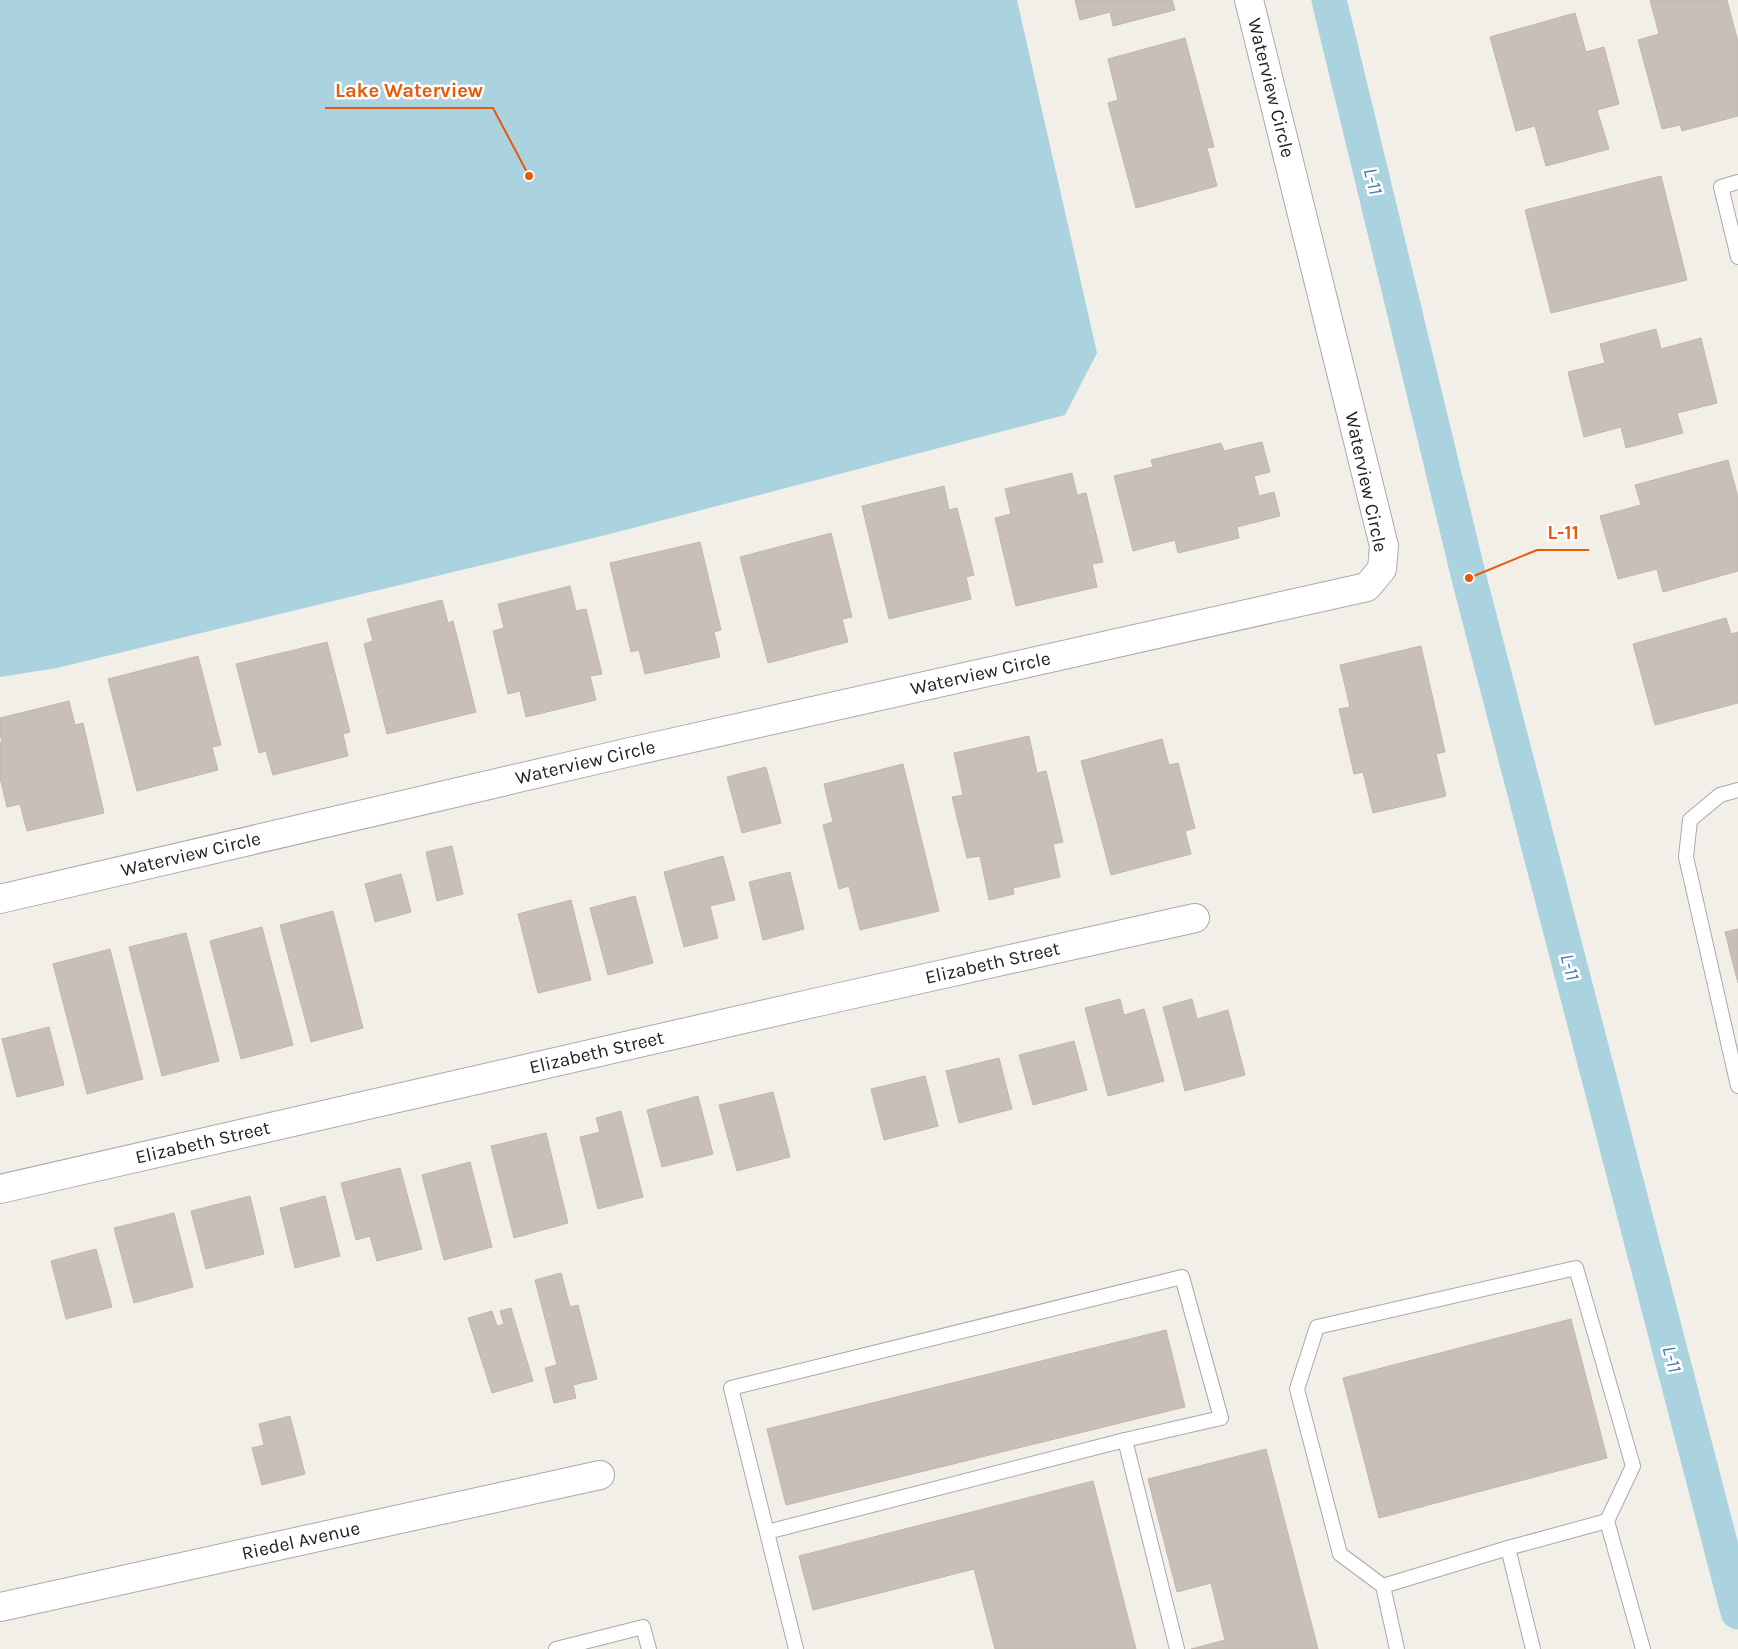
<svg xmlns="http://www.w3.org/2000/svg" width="1738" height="1649" font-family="Karla,sans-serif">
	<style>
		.water { fill: #aad3df }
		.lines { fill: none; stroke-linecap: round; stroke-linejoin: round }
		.canal { stroke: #aad3df; stroke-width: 35 }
		.building { fill: #c7bfb8; stroke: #c4b6ab }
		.lane-casing { stroke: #a9a9a9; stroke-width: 16 }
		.street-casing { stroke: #a9a9a9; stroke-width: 30 }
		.lane { stroke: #fff; stroke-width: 14 }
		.street { stroke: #fff; stroke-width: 28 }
		.labels { text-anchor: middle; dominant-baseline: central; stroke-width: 5; stroke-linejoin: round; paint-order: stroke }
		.street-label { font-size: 19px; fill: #222; stroke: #fff }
		.water-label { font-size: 20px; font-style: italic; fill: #4a7aab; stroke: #fff }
		.leader { fill: none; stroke: #e8590c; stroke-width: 2 }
		.callout-dot { fill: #e8590c; stroke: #fff; stroke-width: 2 }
		.callout-label { font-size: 20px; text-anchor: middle; font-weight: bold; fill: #e8590c; stroke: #fff; stroke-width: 5; stroke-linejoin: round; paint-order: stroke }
	</style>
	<rect width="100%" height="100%" fill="#f2efe9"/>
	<path class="water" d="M0 0H1017L1097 353 1065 415 606 535 57 668 0 677Z"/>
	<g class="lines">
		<path class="canal" d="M1329 0 1469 578 1738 1612"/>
	</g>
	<g class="building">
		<path d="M1075 0H1172L1175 10 1113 26 1110 12 1080 20Z"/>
		<path d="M1650 0H1727L1738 42V116L1682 131 1680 125 1662 129 1638 40 1659 34Z"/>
		<path d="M1575 13 1586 52 1604 47 1619 104 1597 110 1609 149 1546 166 1535 126 1516 131 1490 37Z"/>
		<path d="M1185 38 1214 147 1207 148 1217 186 1136 208 1108 103 1118 100 1108 59Z"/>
		<path d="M1661 176 1687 280 1551 313 1525 210Z"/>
		<path d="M1656 329 1661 349 1701 338 1717 403 1677 413 1683 433 1626 448 1621 427 1584 437 1568 372 1605 363 1600 344Z"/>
		<path d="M1262 442 1270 472 1254 476 1259 496 1274 492 1280 516 1237 527 1239 538 1178 553 1175 540 1133 551 1114 476 1153 467 1151 460 1221 443 1224 451Z"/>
		<path d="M1728 460 1738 497V571L1663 592 1657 569 1618 579 1600 516 1641 505 1635 485Z"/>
		<path d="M1072 473 1077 495 1086 493 1103 562 1092 564 1097 587 1016 606 995 518 1011 514 1005 489Z"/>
		<path d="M944 486 949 510 957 508 974 575 966 577 971 599 889 619 862 506Z"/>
		<path d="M831 533 852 617 842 619 848 642 768 663 740 557Z"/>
		<path d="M700 542 721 630 714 632 720 657 645 674 639 650 631 652 610 563Z"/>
		<path d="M570 586 576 611 586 609 602 674 590 676 596 700 526 717 520 691 508 694 493 631 504 628 498 604Z"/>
		<path d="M442 600 448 623 453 621 476 712 387 734 364 644 373 641 367 619Z"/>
		<path d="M1726 618 1731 634 1738 632V703L1655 725 1633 644Z"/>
		<path d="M327 642 350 732 343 734 348 756 273 775 266 751 259 753 236 664Z"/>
		<path d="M1421 646 1445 752 1436 754 1446 796 1373 813 1363 772 1354 774 1339 709 1350 707 1340 665Z"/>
		<path d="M198 656 221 745 212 747 218 770 137 791 108 679Z"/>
		<path d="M69 701 75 725 83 723 104 813 27 831 20 804 7 807 0 778V743L2 742 0 733V718Z"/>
		<path d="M1029 736 1037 773 1046 771 1063 842 1053 844 1060 877 1013 888 1014 894 989 900 980 856 967 858 952 797 963 795 954 753Z"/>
		<path d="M1162 739 1169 765 1178 763 1195 828 1185 831 1191 854 1111 875 1081 761Z"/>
		<path d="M903 764 939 911 860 930 849 886 839 889 823 825 833 822 824 784Z"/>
		<path d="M766 767 781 823 742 833 727 777Z"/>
		<path d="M452 846 463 894 437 901 426 852Z"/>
		<path d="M723 856 735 900 710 906 718 938 684 947 664 872Z"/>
		<path d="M790 872 804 929 763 940 749 882Z"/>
		<path d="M401 874 411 912 375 922 365 884Z"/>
		<path d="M635 896 653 963 608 975 590 908Z"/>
		<path d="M571 900 591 980 538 993 518 914Z"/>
		<path d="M333 911 363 1028 311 1042 280 925Z"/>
		<path d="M262 927 293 1045 241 1059 210 941Z"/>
		<path d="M1738 929V983L1725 932Z"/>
		<path d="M186 933 219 1061 162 1076 129 947Z"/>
		<path d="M110 949 143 1079 87 1094 53 964Z"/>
		<path d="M1120 999 1124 1015 1144 1009 1164 1081 1108 1096 1085 1008Z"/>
		<path d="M1192 999 1197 1019 1228 1010 1245 1075 1185 1091 1163 1007Z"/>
		<path d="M49 1027 64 1085 17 1097 2 1039Z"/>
		<path d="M1074 1041 1087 1090 1033 1105 1019 1055Z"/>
		<path d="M999 1058 1012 1109 959 1123 946 1071Z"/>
		<path d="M925 1076 938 1126 884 1140 871 1089Z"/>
		<path d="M773 1092 790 1157 737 1171 719 1105Z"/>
		<path d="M698 1096 713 1154 662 1167 647 1110Z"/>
		<path d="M621 1111 643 1197 598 1209 580 1137 600 1132 596 1118Z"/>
		<path d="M546 1133 568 1223 514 1238 491 1146Z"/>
		<path d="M470 1162 492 1247 444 1260 422 1175Z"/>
		<path d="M400 1168 422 1249 377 1261 370 1236 356 1240 341 1183Z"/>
		<path d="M250 1196 264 1254 206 1269 191 1211Z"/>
		<path d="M325 1196 340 1256 295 1268 280 1208Z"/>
		<path d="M174 1213 193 1287 134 1303 114 1228Z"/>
		<path d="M96 1249 112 1307 66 1319 51 1261Z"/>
		<path d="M561 1273 570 1307 578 1305 597 1379 573 1385 576 1398 554 1403 545 1368 557 1365 535 1280Z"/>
		<path d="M511 1308 533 1381 492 1393 468 1318 492 1311 497 1326 504 1324 500 1311Z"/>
		<path d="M1571 1319 1607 1458 1379 1518 1343 1378Z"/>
		<path d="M1166 1330 1185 1407 786 1505 767 1429Z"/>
		<path d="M290 1416 305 1474 262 1485 252 1448 264 1445 259 1424Z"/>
		<path d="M1266 1449 1318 1649H1191L1225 1640 1211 1583 1177 1592 1148 1479Z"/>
		<path d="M1093 1481 1136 1649H995L974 1569 813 1610 799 1556Z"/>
	</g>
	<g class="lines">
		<g class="lane-casing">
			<g id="lane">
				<path d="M1738 182 1721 187 1738 257"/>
				<path d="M1738 790 1720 795 1690 820 1686 857 1738 1086"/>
				<path d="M767 1532 1125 1440"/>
				<path d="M1383 1586 1508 1548"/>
				<path d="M556 1649 643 1627 649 1649"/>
				<path d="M796 1649 731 1388 1182 1277 1221 1418 1125 1440 1177 1649"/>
				<path d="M1397 1649 1383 1586 1340 1554 1297 1389 1317 1327 1576 1268 1633 1466 1607 1521 1643 1649"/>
				<path d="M1533 1649 1508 1548 1607 1521"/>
			</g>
		</g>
		<g class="street-casing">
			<g id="street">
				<path id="s1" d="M0 899 630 752 1367 587 1382 569 1384 546 1249 0"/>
				<path id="s2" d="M0 1189 818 1002 1195 918"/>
				<path id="s3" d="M0 1607 600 1475"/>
			</g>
		</g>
		<use href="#lane" class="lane"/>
		<use href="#street" class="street"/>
	</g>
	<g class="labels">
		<g class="street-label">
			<text transform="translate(1271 88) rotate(76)">Waterview Circle</text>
			<text transform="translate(1366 482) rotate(78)">Waterview Circle</text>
			<text stroke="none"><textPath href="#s1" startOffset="1006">Waterview Circle</textPath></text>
			<text stroke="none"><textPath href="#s1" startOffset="601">Waterview Circle</textPath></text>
			<text stroke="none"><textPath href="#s1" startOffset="196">Waterview Circle</textPath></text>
			<text stroke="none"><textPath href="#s2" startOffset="1018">Elizabeth Street</textPath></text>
			<text stroke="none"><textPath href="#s2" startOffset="612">Elizabeth Street</textPath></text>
			<text stroke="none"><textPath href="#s2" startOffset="208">Elizabeth Street</textPath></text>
			<text stroke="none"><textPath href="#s3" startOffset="308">Riedel Avenue</textPath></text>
		</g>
		<g class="water-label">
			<text transform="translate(1373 181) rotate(76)">L-11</text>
			<text transform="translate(1570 967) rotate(75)">L-11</text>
			<text transform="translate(1672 1359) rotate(75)">L-11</text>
		</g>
	</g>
	<path class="leader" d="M529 176L493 108H325M1469 578L1537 550H1589"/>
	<g class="callout-dot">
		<circle cx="529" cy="176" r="5"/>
		<circle cx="1469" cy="578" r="5"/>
	</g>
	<g class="callout-label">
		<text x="409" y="97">Lake Waterview</text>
		<text x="1563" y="539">L-11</text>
	</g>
</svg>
